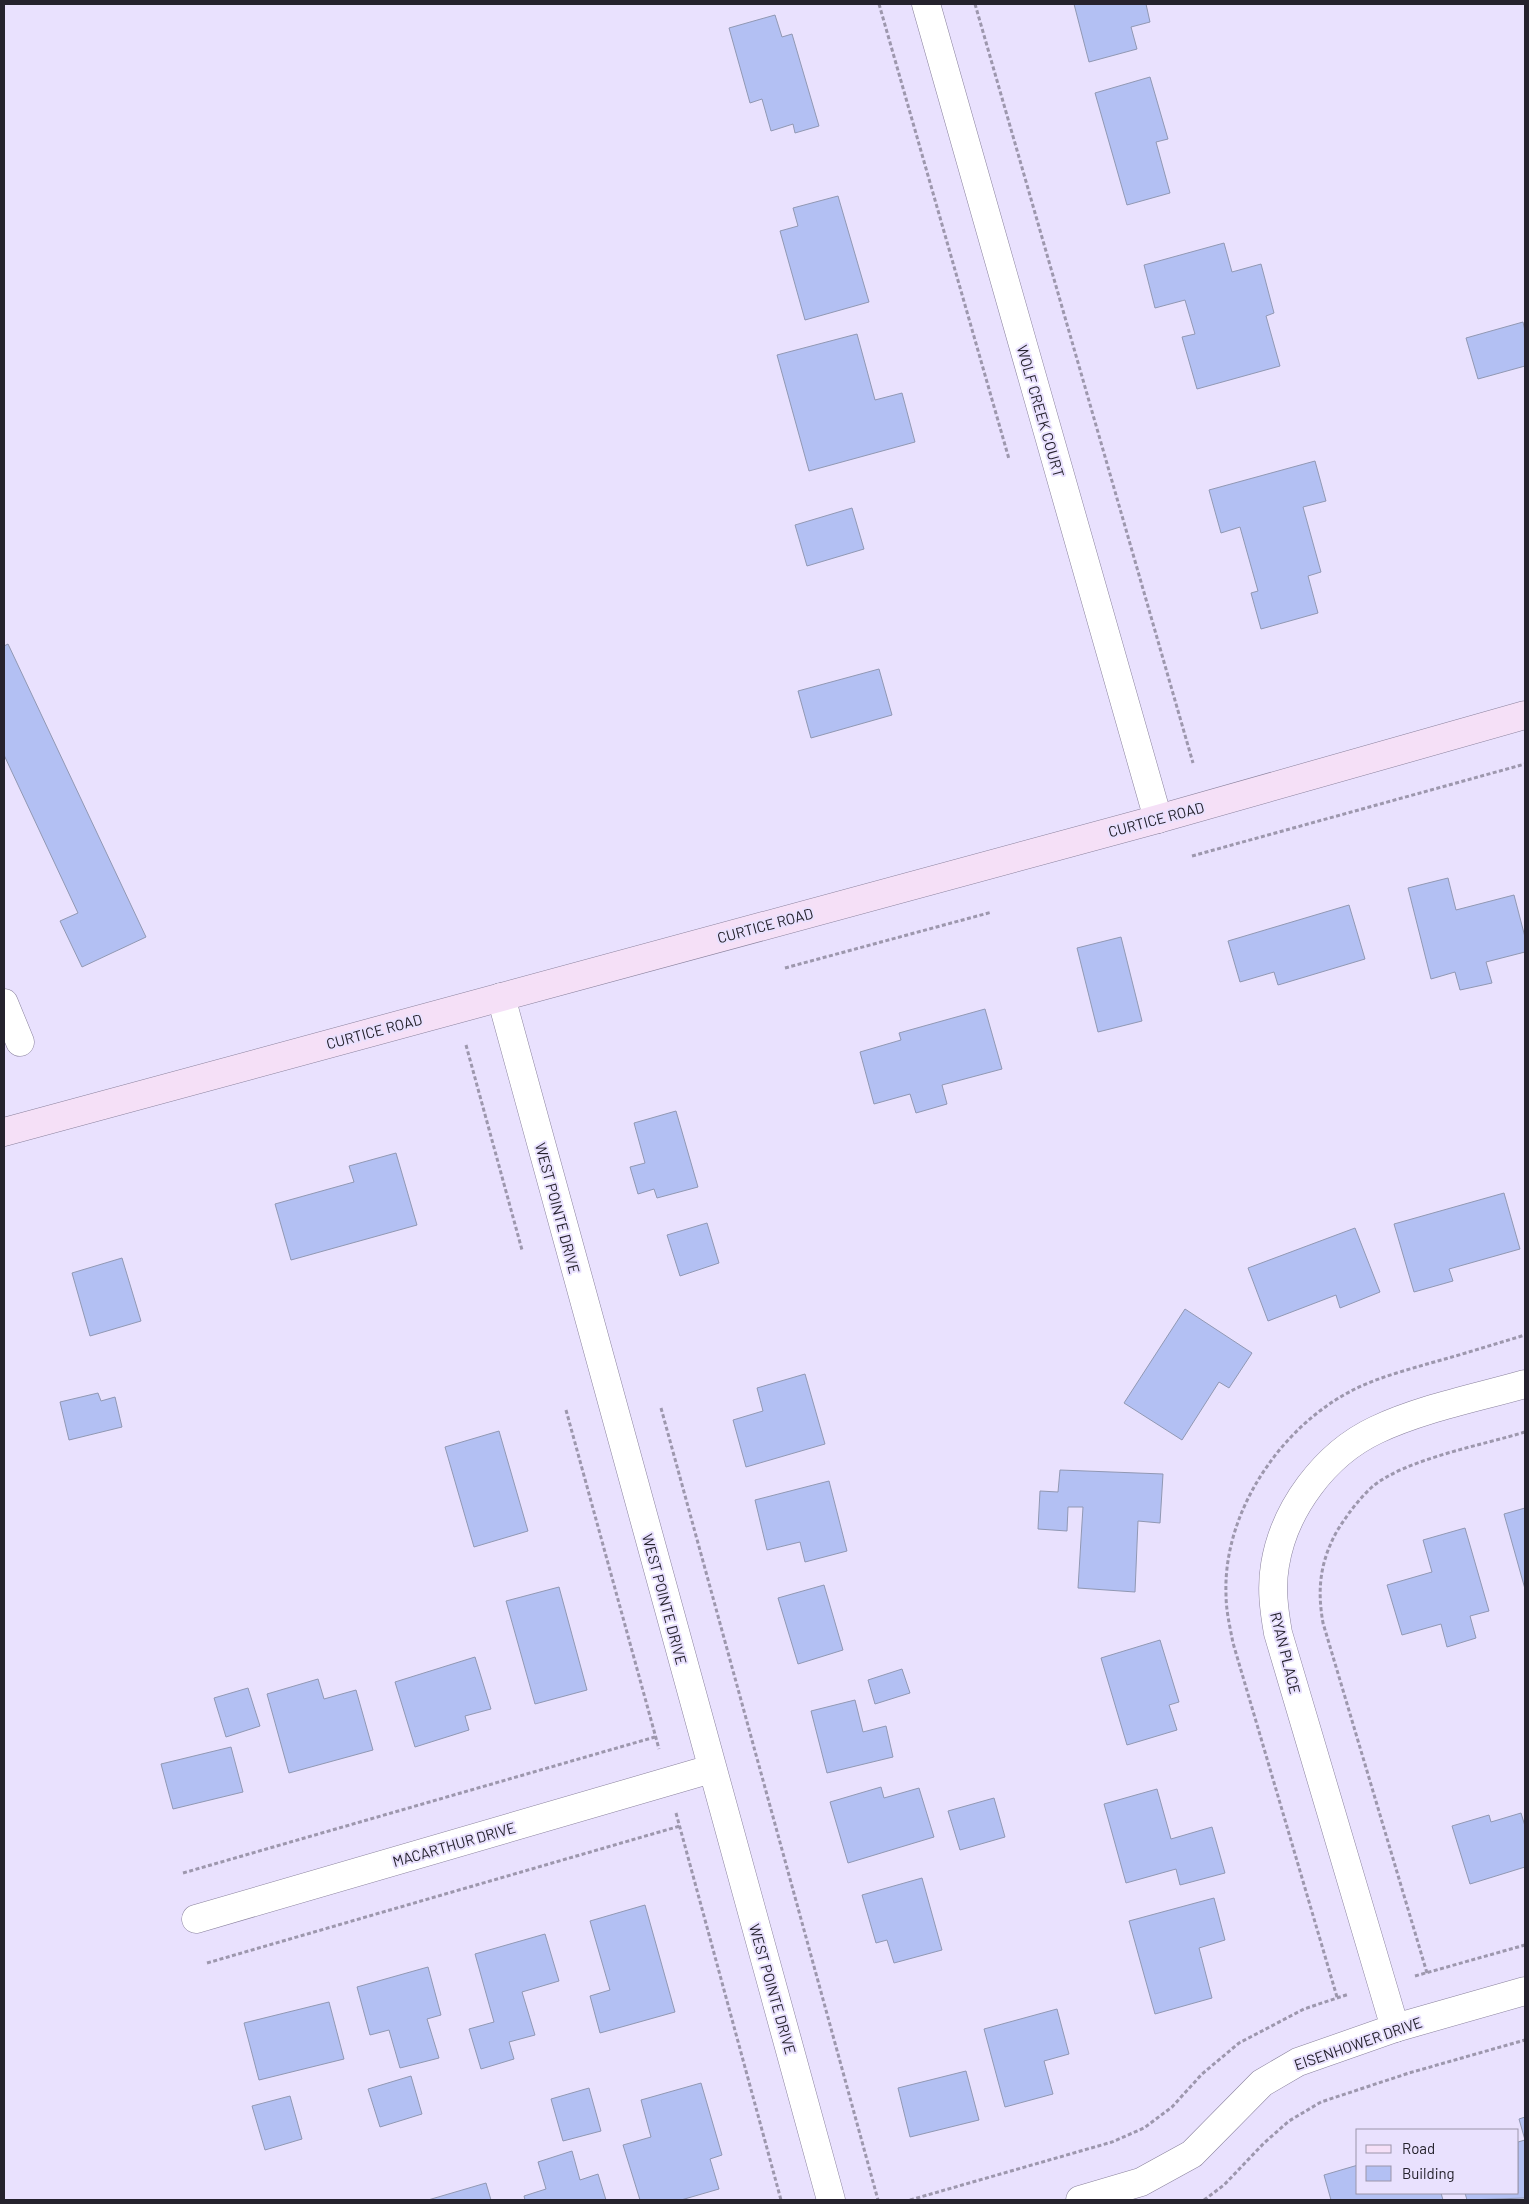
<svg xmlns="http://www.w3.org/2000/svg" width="1529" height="2204" font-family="Barlow,sans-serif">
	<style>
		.building { fill: #b3c0f3; stroke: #9198b3 }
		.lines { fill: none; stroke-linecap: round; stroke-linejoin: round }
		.street-casing { stroke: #8a829d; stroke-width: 29 }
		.secondary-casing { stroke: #8a829d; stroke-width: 29 }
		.path { stroke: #9d97ad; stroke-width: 3; stroke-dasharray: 4 2.5; stroke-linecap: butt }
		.street { stroke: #fff; stroke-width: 28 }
		.secondary { stroke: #f5e0f7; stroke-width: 28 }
		.labels { text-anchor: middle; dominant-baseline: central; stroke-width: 4; stroke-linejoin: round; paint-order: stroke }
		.street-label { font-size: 15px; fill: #25222d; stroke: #e9e1fe }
	</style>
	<rect width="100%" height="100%" fill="#e9e1fe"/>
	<g class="building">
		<path d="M1074 4H1146L1150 22 1131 27 1137 49 1089 62Z"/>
		<path d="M775 15 782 37 792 34 819 126 795 133 793 124 771 131 762 99 750 103 729 28Z"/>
		<path d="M1150 77 1168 139 1156 142 1170 193 1127 205 1095 93Z"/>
		<path d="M838 196 869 302 805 320 780 231 798 226 793 208Z"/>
		<path d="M1224 243 1232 272 1261 264 1274 313 1266 316 1280 366 1197 389 1182 337 1195 334 1185 300 1155 308 1144 265Z"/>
		<path d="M1523 322 1525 331V366L1478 379 1466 338Z"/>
		<path d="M857 334 875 400 902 393 915 442 809 471 777 355Z"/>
		<path d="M1315 461 1326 501 1303 507 1321 572 1308 576 1318 613 1261 629 1251 593 1258 591 1240 527 1221 533 1209 490Z"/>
		<path d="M852 508 864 549 807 566 795 525Z"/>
		<path d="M8 644 146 937 82 967 60 921 78 913 4 755V646Z"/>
		<path d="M879 669 892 715 811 738 798 691Z"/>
		<path d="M1448 878 1456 910 1514 895 1525 937V952L1486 962 1492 983 1460 990 1455 972 1431 979 1408 888Z"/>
		<path d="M1349 905 1365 959 1278 985 1274 972 1240 982 1228 941Z"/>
		<path d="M1121 937 1142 1021 1098 1032 1077 948Z"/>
		<path d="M985 1009 1002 1069 942 1085 947 1104 916 1113 910 1094 874 1104 860 1052 901 1040 899 1033Z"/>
		<path d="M676 1111 698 1187 657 1198 654 1189 638 1194 630 1167 645 1163 634 1123Z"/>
		<path d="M396 1153 417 1225 291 1260 275 1204 354 1182 349 1166Z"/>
		<path d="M1504 1193 1520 1249 1449 1269 1453 1281 1414 1292 1394 1224Z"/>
		<path d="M707 1223 719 1263 680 1276 667 1235Z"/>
		<path d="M1355 1228 1380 1292 1340 1308 1336 1295 1268 1321 1248 1268Z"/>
		<path d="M122 1258 141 1321 90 1336 72 1273Z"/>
		<path d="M1185 1309 1252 1353 1229 1388 1219 1382 1182 1440 1124 1403Z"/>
		<path d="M805 1374 825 1444 746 1467 733 1420 763 1411 757 1388Z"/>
		<path d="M98 1393 101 1401 115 1397 122 1427 69 1440 60 1402Z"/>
		<path d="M499 1431 528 1531 474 1547 445 1447Z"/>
		<path d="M1060 1470 1163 1474 1160 1523 1138 1521 1135 1592 1078 1588 1083 1507H1068L1067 1531 1038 1529 1040 1491 1058 1492Z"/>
		<path d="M829 1481 847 1551 805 1562 800 1542 767 1550 755 1500Z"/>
		<path d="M1525 1508V1589L1504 1514Z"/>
		<path d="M1465 1528 1489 1611 1470 1616 1476 1638 1447 1647 1441 1624 1402 1635 1387 1585 1432 1572 1423 1540Z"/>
		<path d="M824 1585 843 1650 798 1664 778 1598Z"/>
		<path d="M559 1587 587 1690 535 1704 506 1601Z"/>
		<path d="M1160 1640 1179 1702 1169 1705 1177 1730 1127 1745 1101 1658Z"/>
		<path d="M475 1657 491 1709 465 1716 469 1730 415 1747 395 1682Z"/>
		<path d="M902 1669 910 1693 875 1704 868 1680Z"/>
		<path d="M318 1679 324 1699 356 1690 373 1750 289 1773 267 1694Z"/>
		<path d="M248 1688 260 1726 226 1737 214 1698Z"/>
		<path d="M855 1700 863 1732 886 1726 893 1757 827 1773 811 1711Z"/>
		<path d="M231 1747 243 1792 173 1809 161 1764Z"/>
		<path d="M881 1787 884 1798 919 1788 934 1837 848 1863 830 1802Z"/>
		<path d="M1157 1789 1171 1839 1212 1827 1225 1873 1180 1885 1176 1869 1126 1883 1104 1804Z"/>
		<path d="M994 1798 1005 1837 960 1850 948 1811Z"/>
		<path d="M1521 1813 1525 1826V1867L1470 1884 1452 1826 1489 1815 1491 1822Z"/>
		<path d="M922 1878 942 1950 894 1963 887 1940 876 1943 862 1895Z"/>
		<path d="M1214 1898 1225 1940 1199 1948 1212 1998 1155 2014 1129 1921Z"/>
		<path d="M645 1905 675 2012 600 2033 590 1996 610 1990 590 1921Z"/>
		<path d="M545 1934 559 1981 522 1992 535 2035 509 2042 514 2059 481 2069 469 2029 494 2022 475 1954Z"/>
		<path d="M428 1967 441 2015 427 2019 439 2058 400 2068 389 2030 370 2035 357 1987Z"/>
		<path d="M329 2002 344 2059 259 2080 244 2023Z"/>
		<path d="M1057 2009 1069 2054 1044 2061 1053 2094 1005 2107 984 2029Z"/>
		<path d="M966 2071 979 2120 910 2137 898 2088Z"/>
		<path d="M411 2076 422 2114 380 2127 368 2089Z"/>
		<path d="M701 2083 722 2155 710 2159 719 2189 681 2200H640L623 2145 651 2137 641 2100Z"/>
		<path d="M589 2088 601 2131 563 2141 551 2099Z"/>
		<path d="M290 2096 302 2139 265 2150 252 2106Z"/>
		<path d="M1525 2117V2198L1467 2200 1465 2193H1518V2142L1525 2140 1519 2119Z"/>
		<path d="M572 2151 580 2180 598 2174 606 2200H525L524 2196 546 2189 538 2162Z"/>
		<path d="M1358 2165V2193H1441L1443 2200H1331L1324 2175Z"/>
		<path d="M486 2183 491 2200H428Z"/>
	</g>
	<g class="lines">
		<g class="street-casing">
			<g id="street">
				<path d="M926 4 1158 819"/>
				<path d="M501 997 831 2200"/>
				<path d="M4 1003 20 1042"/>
				<path d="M196 1919 711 1769"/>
				<path d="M1395 2028 1278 1633C1274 1610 1271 1588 1275 1565 1284 1509 1325 1454 1376 1430 1423 1408 1476 1398 1525 1384"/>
				<path d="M1080 2200 1141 2182 1192 2154 1262 2083 1298 2062 1395 2028 1525 1991"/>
			</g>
		</g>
		<g class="secondary-casing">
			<path id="secondary" d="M4 1132 1158 819 1525 715"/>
		</g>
		<g class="path">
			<path d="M879 4 1009 459"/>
			<path d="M975 4 1193 763"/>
			<path d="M1192 856 1525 764"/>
			<path d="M785 968 992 912"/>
			<path d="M466 1045 522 1250"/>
			<path d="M661 1408 878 2200"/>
			<path d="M566 1410 659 1749"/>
			<path d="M676 1813 781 2200"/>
			<path d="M183 1873 655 1737"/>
			<path d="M207 1963 680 1826"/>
			<path d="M1427 1973 1323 1623C1317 1589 1320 1562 1337 1531 1347 1515 1358 1500 1372 1487 1405 1459 1483 1445 1525 1432"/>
			<path d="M1415 1976 1525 1945"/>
			<path d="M1337 1997 1233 1643C1230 1627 1226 1611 1226 1594 1223 1511 1282 1425 1355 1389 1377 1378 1403 1371 1427 1364 1460 1355 1492 1345 1525 1335"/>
			<path d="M910 2200 1112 2142 1144 2128 1172 2107 1202 2074 1239 2043 1304 2009 1349 1994"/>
			<path d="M1204 2200 1224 2185 1264 2143 1289 2121 1321 2102 1409 2073 1525 2040"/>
		</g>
		<use href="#street" class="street"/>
		<use href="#secondary" class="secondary"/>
	</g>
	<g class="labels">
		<g class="street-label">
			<text transform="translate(1041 411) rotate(74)">WOLF CREEK COURT</text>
			<text transform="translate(1156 819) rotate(-15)">CURTICE ROAD</text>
			<text transform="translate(765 925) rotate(-15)">CURTICE ROAD</text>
			<text transform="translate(374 1031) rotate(-15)">CURTICE ROAD</text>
			<text transform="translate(558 1208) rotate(75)">WEST POINTE DRIVE</text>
			<text transform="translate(665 1599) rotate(75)">WEST POINTE DRIVE</text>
			<text transform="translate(1286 1653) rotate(76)">RYAN PLACE</text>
			<text transform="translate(454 1844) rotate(-16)">MACARTHUR DRIVE</text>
			<text transform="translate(773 1989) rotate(74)">WEST POINTE DRIVE</text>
			<text transform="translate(1358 2043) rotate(-19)">EISENHOWER DRIVE</text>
		</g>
	</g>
	<rect width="1529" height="2204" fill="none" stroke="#25222d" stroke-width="10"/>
	<rect x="1356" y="2129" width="162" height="65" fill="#e9e1fe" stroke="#9b95aa"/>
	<rect x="1366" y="2145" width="25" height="8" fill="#f5e0f7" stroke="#9b95aa"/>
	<text x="1402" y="2154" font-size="15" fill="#25222d">Road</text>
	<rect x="1366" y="2166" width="25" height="15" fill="#b3c0f3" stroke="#9b95aa"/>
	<text x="1402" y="2179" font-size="15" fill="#25222d">Building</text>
</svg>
